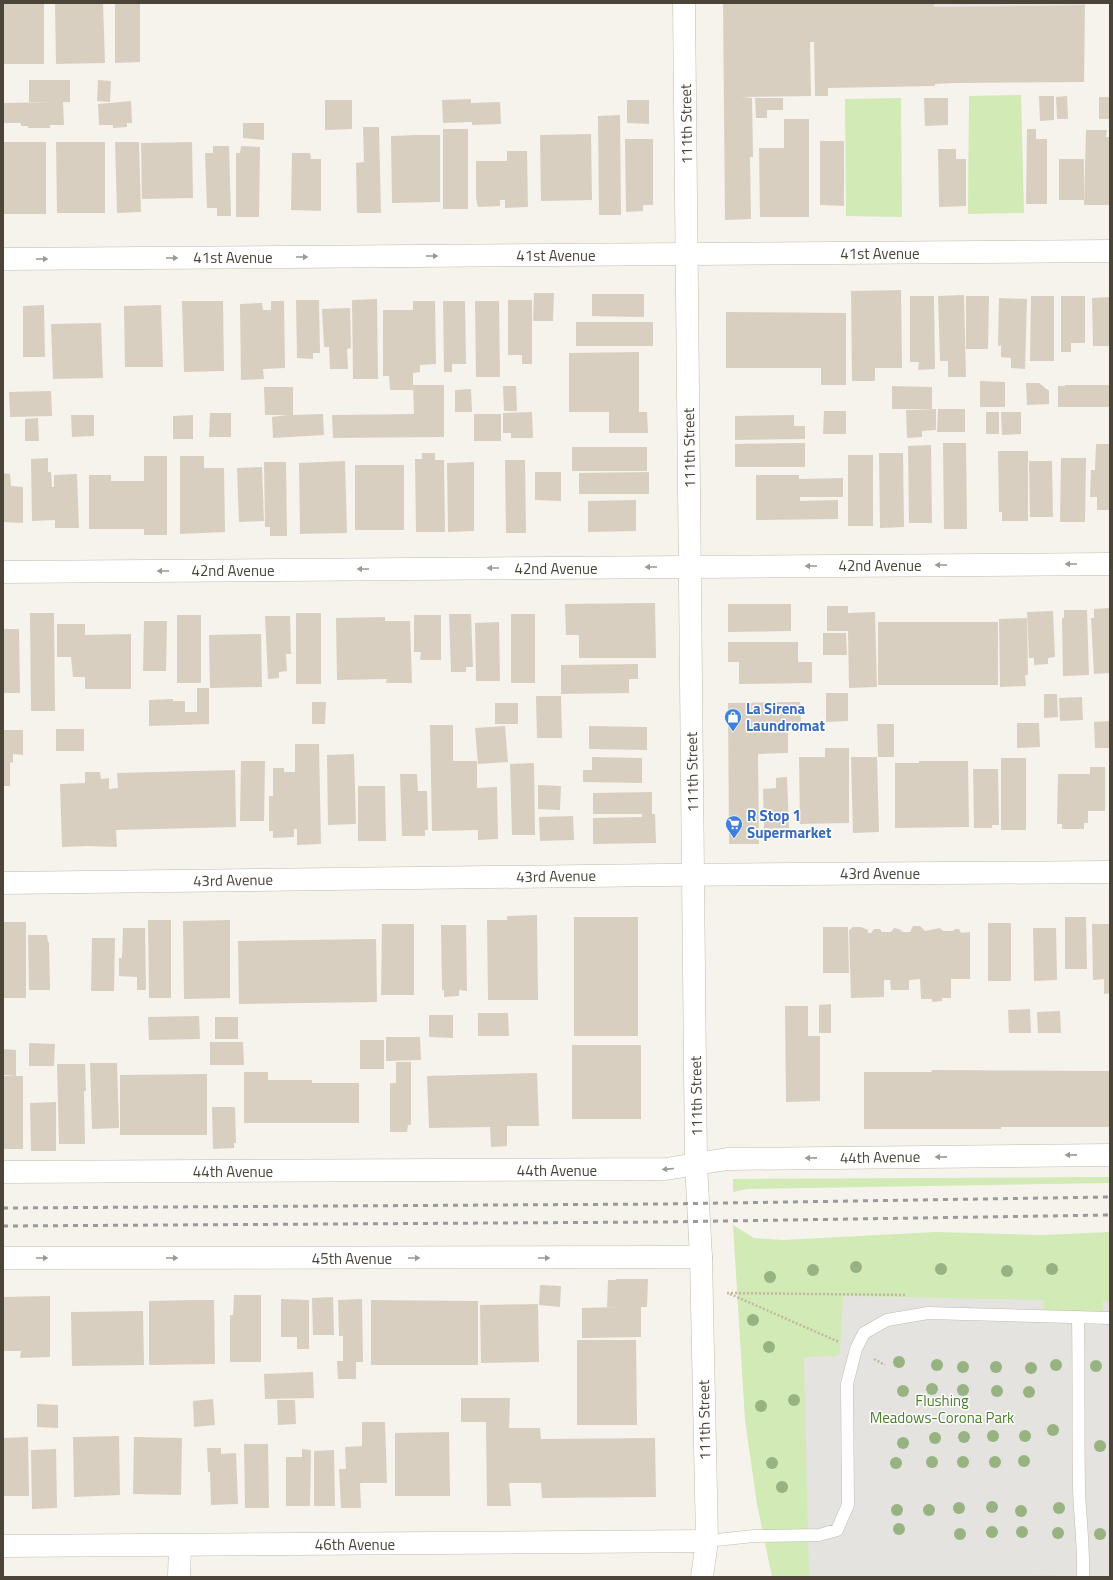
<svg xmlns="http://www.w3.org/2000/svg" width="1113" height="1580" font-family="'Titillium Web',sans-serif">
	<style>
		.green { fill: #d2eab5 }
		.parking { fill: #e5e3e0 }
		.building { fill: #d8cfc1 }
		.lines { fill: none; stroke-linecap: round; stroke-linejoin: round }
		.lane-casing { stroke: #c2bbae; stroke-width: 13 }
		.street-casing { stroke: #c2bbae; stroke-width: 23 }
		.path { stroke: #c4b79f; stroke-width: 2.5; stroke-dasharray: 2 2; stroke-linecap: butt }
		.lane { stroke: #fff; stroke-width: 12 }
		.street { stroke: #fff; stroke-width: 22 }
		.rail { stroke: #9a9a9a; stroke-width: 3; stroke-dasharray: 5 5; stroke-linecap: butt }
		.tree { fill: #97b381 }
		.oneway { fill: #9c9892 }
		.labels { text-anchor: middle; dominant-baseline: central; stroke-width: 3; stroke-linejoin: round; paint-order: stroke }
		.street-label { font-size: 15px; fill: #4b4439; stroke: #fff }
		.shop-label { font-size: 15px; font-weight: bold; fill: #366cbe; stroke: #fff; text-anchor: start }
		.park-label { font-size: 15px; fill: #4a7f2a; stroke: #fff }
	</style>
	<rect width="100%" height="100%" fill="#f6f3ec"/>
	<g class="green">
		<path d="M1021 95 1024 213 968 214 969 96Z"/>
		<path d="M901 98 902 217 846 216 845 99Z"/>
		<path d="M1110 1177V1183L747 1189 733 1192V1179Z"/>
		<path d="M733 1225 754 1238 783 1240 936 1232 1044 1235 1110 1232V1577H772L757 1504 745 1420Z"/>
	</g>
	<g class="parking">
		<path d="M934 3H1085V5L934 7Z"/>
		<path d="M843 1296 1044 1300 1043 1317 1103 1318V1301H1110V1577H1061L1056 1575 970 1577H809L804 1357 837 1356 840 1354Z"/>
	</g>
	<g class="building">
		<rect x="3" y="3" width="41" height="61"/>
		<path d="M55 3H103L105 63 56 64Z"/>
		<path d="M115 3H140V62L115 63Z"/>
		<path d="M723 3H934V7L1085 5 1084 82 955 83 935 84V86L828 88V96H815L814 42H810L811 96 741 97 752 98 753 157H750L751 219 725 220Z"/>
		<path d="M29 80H70V102H63L64 125H50V128H28V126H21V123H3V103L52 102H29Z"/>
		<path d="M98 80 111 81 110 102 97 101Z"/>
		<path d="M1039 96H1054V120L1040 121Z"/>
		<path d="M1067 96 1068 119H1057L1056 97Z"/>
		<rect x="1099" y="97" width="11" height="22"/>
		<path d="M755 98H783V110H767V118H756Z"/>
		<path d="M924 98H948V125L925 126Z"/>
		<path d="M471 99V103L500 102 501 124 472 125V122L443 123 442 100Z"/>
		<path d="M325 100H352V129L325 130Z"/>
		<path d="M627 100H649V124L627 123Z"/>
		<path d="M131 101 132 123H127V127L113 128V125H99L98 104Z"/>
		<path d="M620 115 621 215H599L598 116Z"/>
		<path d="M784 119H809V217H760L759 148H784Z"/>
		<path d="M243 123H264V140L243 138Z"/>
		<path d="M363 127H379L381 213H357L356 163 364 162Z"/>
		<rect x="443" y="129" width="25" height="80"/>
		<path d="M1027 129H1036V139H1047V204H1026Z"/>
		<path d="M1086 130H1107L1106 137H1109L1110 205H1084Z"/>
		<path d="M591 134 592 200 541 201 540 135Z"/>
		<path d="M416 135H440V202L392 203 391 136Z"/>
		<path d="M625 139H653V205H643V211L626 212Z"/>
		<path d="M820 141H844V206L820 205Z"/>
		<rect x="3" y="142" width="43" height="72"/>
		<path d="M56 142H105V213H57Z"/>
		<path d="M115 142H139L141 212 117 213Z"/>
		<path d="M192 142 193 198 142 199 141 143Z"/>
		<path d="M213 146H229L231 216H217V208H207L205 153H213Z"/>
		<path d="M241 146 260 147 259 217H236V153H240Z"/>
		<path d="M938 149H956V159H966V206L939 207Z"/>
		<path d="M507 151H527L528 207 505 208V200H500V206L478 207 476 198V161H507Z"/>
		<path d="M292 153H310L311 159H321V211L291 210Z"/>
		<rect x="1059" y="159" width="25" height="41"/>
		<path d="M901 290 902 368H875V381H852L851 291Z"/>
		<path d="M534 293H554L553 321H533Z"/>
		<path d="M592 294H644V317L592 316Z"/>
		<path d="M964 295 966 377H948V361H940L938 296Z"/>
		<path d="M910 296H934L935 369 918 370 919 362H910Z"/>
		<path d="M966 296H989L988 349H966Z"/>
		<path d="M1031 296H1054V361H1030Z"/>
		<path d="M1061 296H1085V343H1071V352H1061Z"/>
		<path d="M1110 297V346H1093L1092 298Z"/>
		<path d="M999 298 1027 299 1025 369 1011 368V358L1001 357V345L998 346Z"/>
		<path d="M377 299 378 379H353L352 300Z"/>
		<path d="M296 300H319L320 353H313V359L297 358Z"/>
		<path d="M508 300H532V364H522V355H508Z"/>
		<path d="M182 301H223L224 371 184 372Z"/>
		<path d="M271 301H284L285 368 263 369 264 379 241 380 240 304 262 303 263 310H271Z"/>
		<path d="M413 301H435L436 364 420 365V372L413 373V390H390L389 376H383V310H413Z"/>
		<path d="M443 301H465L466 364H452V372H444Z"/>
		<path d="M475 301H499L500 377H476Z"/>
		<path d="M44 305 45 357H23V306Z"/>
		<path d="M161 305 163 367H125L124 306Z"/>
		<path d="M350 308 351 348 347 349 348 369H330L329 347H324L322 309Z"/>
		<path d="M726 312 846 313V385H821V368H726Z"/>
		<rect x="576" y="322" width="77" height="24"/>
		<path d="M101 323 103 378 53 379 51 324Z"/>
		<path d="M639 352V412H647L648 433H609V412H569V353Z"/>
		<path d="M980 381 1005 382V407H980Z"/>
		<path d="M1026 383H1039L1049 391V404L1027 405Z"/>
		<path d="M413 385H444V437L333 438 332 415 414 414Z"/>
		<path d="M1065 385H1109L1110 407H1058V386H1065Z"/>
		<path d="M503 386H516L517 411H504Z"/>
		<path d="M892 386 932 387V409H892Z"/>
		<path d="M264 387H293V415L323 414 324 435 273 438 272 417 288 415H265Z"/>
		<path d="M471 389 472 412H455V390Z"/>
		<path d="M51 391 52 416 10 417 9 392Z"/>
		<path d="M936 409V430L922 431V437L907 438 906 410Z"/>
		<path d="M938 409H965V432H937Z"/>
		<path d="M824 411H846V434H823Z"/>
		<path d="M532 412 533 438H511V433H503V413Z"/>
		<rect x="986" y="412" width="13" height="22"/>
		<path d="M1001 412H1021V434L1002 435Z"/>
		<path d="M210 413H231V437H209Z"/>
		<rect x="474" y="414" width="27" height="27"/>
		<path d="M71 415H94V436L72 437Z"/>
		<path d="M193 415V439H173V416Z"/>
		<path d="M794 415V426H805V439L735 440V416Z"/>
		<path d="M38 418 39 441H25V419Z"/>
		<path d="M805 443V467H735V444Z"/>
		<path d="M943 443H966L967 529H944Z"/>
		<path d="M1096 444H1110V510H1097V497H1090L1091 470H1095Z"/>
		<path d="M931 445 932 523H909L908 446Z"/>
		<rect x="572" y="447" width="75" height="24"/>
		<path d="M998 451H1028V521H1002V512H999Z"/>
		<path d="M422 453H435V460H444L445 532H416L415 459H422Z"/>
		<path d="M879 453H903L904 527 880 528Z"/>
		<rect x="848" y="455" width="25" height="71"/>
		<path d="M144 456H167V535H144V529H89V475H111V481H144Z"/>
		<path d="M180 456H204V468H224L225 532 180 534Z"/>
		<path d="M48 458V472H51L52 487H54V475L77 474 79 528H55V520L32 521 31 459Z"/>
		<path d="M1061 458H1086L1085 522H1060Z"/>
		<path d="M505 460H525L526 533H506Z"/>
		<path d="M345 461 347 533 300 534 299 463Z"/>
		<path d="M1029 461H1052L1053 517H1030Z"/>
		<path d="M264 462H286L287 536H270V527H265Z"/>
		<path d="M474 462V531L448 532 447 463Z"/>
		<rect x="355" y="465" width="49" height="65"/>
		<path d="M262 467 264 521 239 522 237 468Z"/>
		<path d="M535 472H561V501L535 500Z"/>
		<path d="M649 472V494H579V473Z"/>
		<path d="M3 473 10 474 11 486 23 487V523L3 522Z"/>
		<path d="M756 475H799V479L843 478V497H800V501L838 500V519L756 520Z"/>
		<path d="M636 500V531L588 532V501Z"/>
		<path d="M655 603 656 658H579V635H566L565 604Z"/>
		<path d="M728 604H791V631L728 632Z"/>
		<path d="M827 606H848V613L875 612 877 687 849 688 848 631H827Z"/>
		<path d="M1110 608V673L1094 674 1091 618H1094V609Z"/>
		<path d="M1064 610H1087L1089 675 1063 676 1062 618H1064Z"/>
		<path d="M1053 611 1055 657 1048 658V664L1034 665V658H1029L1027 612Z"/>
		<path d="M30 613H54L55 711H31Z"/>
		<rect x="296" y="613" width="25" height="71"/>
		<path d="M449 614H471L473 667H466V672H451Z"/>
		<rect x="511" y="614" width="24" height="69"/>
		<rect x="177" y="615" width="24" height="68"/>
		<path d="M414 615H441V660H420L421 652H414Z"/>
		<path d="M265 616H290L291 654H286L287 671 279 672V678L268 679Z"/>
		<path d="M385 617V621H410L412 683H386L387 679 337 680 336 618Z"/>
		<path d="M1027 618 1028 675H1025L1026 686 1000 687 999 619Z"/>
		<path d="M144 621H167L166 671H143Z"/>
		<path d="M499 622 500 681H476L475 623Z"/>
		<rect x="878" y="622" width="120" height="63"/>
		<path d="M57 624H85V635L131 634V689H85V677H73L71 657H57Z"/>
		<path d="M3 629H19L20 693H3Z"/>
		<path d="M823 633H846L847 655H823Z"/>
		<path d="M261 634 262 687 210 688 209 635Z"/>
		<path d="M728 642H798V662H812V683L739 684V662H728Z"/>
		<path d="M638 664V679H629V693L561 694V665Z"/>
		<path d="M197 688H209V724L149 726V700L173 699V701H185V712H197Z"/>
		<path d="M826 693H848V721L826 722Z"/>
		<path d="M1044 694H1057L1058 717 1044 718Z"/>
		<path d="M536 696H561L562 738H537Z"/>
		<path d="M1082 697 1083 720 1060 721 1059 698Z"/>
		<path d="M312 702H326L325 724H312Z"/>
		<path d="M800 702 801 723H788V753L758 754 759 844H729L728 703Z"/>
		<rect x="495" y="703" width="23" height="21"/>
		<path d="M1110 721V748H1095L1094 722Z"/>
		<path d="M1017 723H1039L1040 747 1017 748Z"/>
		<path d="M877 724H894V757H878Z"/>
		<path d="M430 725H453V761H477V788L497 787 498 839 478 840V830L432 831Z"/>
		<path d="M505 726 508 762 478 764 475 728Z"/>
		<path d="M589 726 647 727V750L589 749Z"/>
		<rect x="56" y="729" width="28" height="22"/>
		<path d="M3 730H23V755L13 754V763L10 762V786H3Z"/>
		<path d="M295 744H319L321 844 297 845V829H294V837L273 838V831H269V796H273V768H284V772H295Z"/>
		<path d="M825 748H849V823L800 824 799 757H825Z"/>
		<path d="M354 754 356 824 328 825 327 755Z"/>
		<path d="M592 757 642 758V783L583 782V770H592Z"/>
		<path d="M851 757H877L879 832 853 833Z"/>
		<rect x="1001" y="758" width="25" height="72"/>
		<path d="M241 761H265L264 821H240Z"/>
		<path d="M919 761H968L969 827 895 828V763H919Z"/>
		<path d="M534 763 535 835H512L510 764Z"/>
		<path d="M1090 767H1105V811H1088V823H1084V829H1062V824H1057L1058 774H1090Z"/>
		<path d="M973 769H998L999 825H992V828H974Z"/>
		<path d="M235 770 236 827 116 830 117 847 87 846 62 847 60 784 85 783V772H100L101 779 109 778V789L118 788 117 773Z"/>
		<path d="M400 774H417L418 791H427L428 830H425V836H402Z"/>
		<path d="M787 777 789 828 764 829 763 789 776 788V778Z"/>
		<path d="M538 785 561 786 560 810 538 809Z"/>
		<path d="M358 786H385L386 841H358Z"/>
		<path d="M652 792V814H655L656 843 593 844V818L642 817V814H593V793Z"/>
		<path d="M573 816 574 840 540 841 539 817Z"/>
		<path d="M537 915 538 1000H488L487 920H507V916Z"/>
		<rect x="574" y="917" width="64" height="119"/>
		<path d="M1065 917H1086L1087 969H1065Z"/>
		<path d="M148 920H171V998H149Z"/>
		<path d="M230 920V998L184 999 183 921Z"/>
		<rect x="4" y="922" width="22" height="76"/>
		<rect x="988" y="923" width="23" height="58"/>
		<path d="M382 924H414V995H381Z"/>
		<path d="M1092 924H1110V993L1104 994V979L1093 980Z"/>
		<path d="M441 925H466L467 991 459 990V996L444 997V990H442Z"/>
		<path d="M913 926H920L925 931 940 928 943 931H953L955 929H959L961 933 970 932V979H951V998H942V1001L932 1002V999H921L920 979 909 980V990H891L890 980H884V997L851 998 849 930 853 927H861L868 930V933H871L874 929H880L882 932H891L894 928 899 929 903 932H910Z"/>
		<path d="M823 927H848L849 973H823Z"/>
		<path d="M123 928H145L146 990H137V977L119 976V958H122Z"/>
		<path d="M1033 928H1056L1057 980 1034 981Z"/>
		<path d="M28 935H47L48 942H49L50 990H29Z"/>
		<path d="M92 938H115L114 991H91Z"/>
		<path d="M376 939 377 1002 239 1004 238 941Z"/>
		<path d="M831 1004V1033H819V1005Z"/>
		<path d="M785 1006H808V1036H820V1101L786 1102Z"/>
		<path d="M1030 1009 1031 1033H1009L1008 1010Z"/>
		<path d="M1060 1011 1061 1033H1038L1037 1012Z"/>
		<path d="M478 1013H508L509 1036H478Z"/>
		<path d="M429 1015H453V1038L429 1037Z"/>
		<path d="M199 1016 200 1039 149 1040 148 1017Z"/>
		<rect x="215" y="1017" width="23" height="22"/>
		<path d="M386 1037H420L421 1060 386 1061Z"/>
		<rect x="360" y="1040" width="24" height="29"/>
		<path d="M210 1042H243L244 1065H210Z"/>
		<path d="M29 1043 55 1044 54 1066H29Z"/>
		<rect x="572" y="1045" width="69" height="74"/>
		<path d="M3 1049 16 1050V1076L3 1075Z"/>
		<path d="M396 1062H411V1125H408L407 1132H390V1083H396Z"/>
		<path d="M90 1063H117L119 1128 92 1129Z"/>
		<path d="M57 1064H85L86 1091H84L85 1144H59Z"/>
		<path d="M931 1070 1110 1071V1127H1001V1129H864V1072H932Z"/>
		<path d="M244 1072H268V1080H312V1083H359V1123H244Z"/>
		<path d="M537 1073 539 1126H507V1146L491 1147 490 1127 429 1128 427 1076Z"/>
		<path d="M207 1074V1135H120V1075Z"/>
		<rect x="3" y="1076" width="20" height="73"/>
		<path d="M56 1102V1151H31L30 1103Z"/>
		<path d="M212 1107H235L236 1143H234V1148L213 1149Z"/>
		<path d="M616 1279H648L647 1307H641V1337L582 1338V1308L617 1307H607L608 1280H616Z"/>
		<path d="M540 1285 561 1286 560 1307 539 1305Z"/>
		<path d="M234 1295H261V1362H230V1315H233Z"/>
		<path d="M50 1296V1357L20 1358 21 1351H3V1297Z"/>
		<path d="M333 1297 334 1335H313L312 1298Z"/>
		<path d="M281 1299 309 1300V1349H297V1337H281Z"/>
		<path d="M362 1299 363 1362H356V1379H338L337 1361H343V1336H339L338 1300Z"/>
		<path d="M192 1300H214L215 1364 149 1365V1301Z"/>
		<path d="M371 1300 478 1301V1365H371Z"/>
		<path d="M538 1304 539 1362 481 1363 480 1305Z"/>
		<path d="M143 1311 144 1365 72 1366 71 1312Z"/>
		<path d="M577 1340H636L637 1425H577Z"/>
		<path d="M313 1372 314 1398 265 1399 264 1374Z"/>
		<path d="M461 1398H510L509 1428H540L541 1439 655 1438 656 1497 542 1498 541 1483H509L511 1506H487L486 1422H461Z"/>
		<path d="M213 1399 215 1425 194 1427 193 1401Z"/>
		<path d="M277 1400H295L296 1424 278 1425Z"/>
		<path d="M37 1404 58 1405V1428L37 1427Z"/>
		<path d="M362 1422H385L387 1483H360L361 1508H341L339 1469H346L345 1447 362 1446Z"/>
		<path d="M449 1432 450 1496H395V1433Z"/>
		<path d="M119 1436 120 1495 74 1497 73 1437Z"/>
		<path d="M28 1437 29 1496H3V1438Z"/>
		<path d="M134 1437 182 1438 181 1495 133 1494Z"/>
		<path d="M244 1444H268L269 1508H245Z"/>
		<path d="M207 1448H221V1454L236 1453 238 1504 211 1505 210 1472H208Z"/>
		<path d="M56 1449 57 1508 32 1509 31 1450Z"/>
		<path d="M302 1449 311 1450 310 1506H286V1457H302Z"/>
		<path d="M334 1450 335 1506H314V1451Z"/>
	</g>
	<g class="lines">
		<g class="lane-casing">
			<g id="lane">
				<path d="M1078 1317C1079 1374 1078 1431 1079 1489 1080 1518 1084 1547 1083 1577"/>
				<path d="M707 1541 754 1536 819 1535 837 1530 848 1505 847 1384 856 1349 864 1333 887 1320 928 1313 1110 1318"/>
			</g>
		</g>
		<g class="street-casing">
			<g id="street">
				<path d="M684 3 696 1165 701 1257 707 1541 702 1577"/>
				<path d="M3 259 1110 251"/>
				<path d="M3 572 1110 564"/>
				<path d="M3 883 663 875 1110 872"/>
				<path d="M3 1172 666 1169 727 1159 1110 1155"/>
				<path d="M3 1258 701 1257"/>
				<path d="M3 1546 707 1541"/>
				<path d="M179 1577 180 1545"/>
			</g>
		</g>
		<g class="path">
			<path d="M727 1293 907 1295"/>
			<path d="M730 1294 839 1342"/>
			<path d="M874 1359 885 1365"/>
		</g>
		<use href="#lane" class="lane"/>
		<use href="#street" class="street"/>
		<g class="rail">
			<path d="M3 1208 660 1204 1110 1197"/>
			<path d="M3 1226 660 1222 1110 1215"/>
		</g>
	</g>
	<g class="tree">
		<circle cx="856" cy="1267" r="6"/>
		<circle cx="941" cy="1269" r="6"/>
		<circle cx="1052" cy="1269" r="6"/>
		<circle cx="813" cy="1270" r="6"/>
		<circle cx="1007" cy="1271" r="6"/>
		<circle cx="770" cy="1277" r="6"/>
		<circle cx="753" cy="1320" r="6"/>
		<circle cx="769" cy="1347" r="6"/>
		<circle cx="899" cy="1362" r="6"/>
		<circle cx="937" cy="1365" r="6"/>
		<circle cx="1056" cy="1365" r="6"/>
		<circle cx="1096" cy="1366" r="6"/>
		<circle cx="963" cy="1367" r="6"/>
		<circle cx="996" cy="1367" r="6"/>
		<circle cx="1031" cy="1368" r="6"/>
		<circle cx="932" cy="1389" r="6"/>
		<circle cx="963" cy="1390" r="6"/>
		<circle cx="903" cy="1391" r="6"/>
		<circle cx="997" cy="1391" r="6"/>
		<circle cx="1029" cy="1392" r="6"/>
		<circle cx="794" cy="1400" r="6"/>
		<circle cx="761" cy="1406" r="6"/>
		<circle cx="1053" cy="1430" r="6"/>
		<circle cx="993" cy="1436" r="6"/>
		<circle cx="1025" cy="1436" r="6"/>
		<circle cx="964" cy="1437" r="6"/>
		<circle cx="935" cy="1438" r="6"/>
		<circle cx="903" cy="1443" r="6"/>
		<circle cx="1100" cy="1446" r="6"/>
		<circle cx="1024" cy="1461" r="6"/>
		<circle cx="932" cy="1462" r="6"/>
		<circle cx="963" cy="1462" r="6"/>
		<circle cx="995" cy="1462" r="6"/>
		<circle cx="772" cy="1463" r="6"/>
		<circle cx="896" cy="1463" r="6"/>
		<circle cx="782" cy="1487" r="6"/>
		<circle cx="992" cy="1507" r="6"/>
		<circle cx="959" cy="1508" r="6"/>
		<circle cx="1059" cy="1508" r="6"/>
		<circle cx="897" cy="1510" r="6"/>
		<circle cx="929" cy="1510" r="6"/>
		<circle cx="1021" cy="1511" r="6"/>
		<circle cx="899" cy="1529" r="6"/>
		<circle cx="992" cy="1532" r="6"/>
		<circle cx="1022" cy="1532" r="6"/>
		<circle cx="1058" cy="1533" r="6"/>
		<circle cx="960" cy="1534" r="6"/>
		<circle cx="1100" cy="1534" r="6"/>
	</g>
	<defs><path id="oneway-solid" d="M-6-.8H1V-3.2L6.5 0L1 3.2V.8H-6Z"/></defs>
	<g class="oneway">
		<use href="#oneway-solid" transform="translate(432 256)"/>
		<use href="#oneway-solid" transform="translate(302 257)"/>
		<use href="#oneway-solid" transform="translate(172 258)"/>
		<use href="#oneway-solid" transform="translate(42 259)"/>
		<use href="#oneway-solid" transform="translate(1071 564) rotate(180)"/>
		<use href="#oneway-solid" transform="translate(941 565) rotate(180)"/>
		<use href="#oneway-solid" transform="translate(811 566) rotate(180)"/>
		<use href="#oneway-solid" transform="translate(651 567) rotate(180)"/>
		<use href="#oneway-solid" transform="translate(493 568) rotate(180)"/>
		<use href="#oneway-solid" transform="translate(363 569) rotate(180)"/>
		<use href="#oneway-solid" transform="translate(163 571) rotate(180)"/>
		<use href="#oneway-solid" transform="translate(1071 1155) rotate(179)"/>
		<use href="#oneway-solid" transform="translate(941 1157) rotate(179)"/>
		<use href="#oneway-solid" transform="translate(811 1158) rotate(179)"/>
		<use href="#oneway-solid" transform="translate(668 1169) rotate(175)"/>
		<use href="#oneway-solid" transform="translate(42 1258)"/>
		<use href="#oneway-solid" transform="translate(172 1258)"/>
		<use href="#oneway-solid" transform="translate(414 1258)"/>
		<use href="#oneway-solid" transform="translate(544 1258)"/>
	</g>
	<defs>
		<g id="shop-pin" transform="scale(0.9)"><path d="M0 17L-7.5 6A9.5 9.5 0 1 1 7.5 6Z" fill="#3f7fe0" stroke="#fff"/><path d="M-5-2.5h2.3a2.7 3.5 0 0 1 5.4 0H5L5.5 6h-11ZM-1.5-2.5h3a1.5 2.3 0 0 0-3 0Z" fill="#fff"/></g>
		<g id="supermarket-pin" transform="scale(0.9)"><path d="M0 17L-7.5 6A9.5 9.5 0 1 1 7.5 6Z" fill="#3f7fe0" stroke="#fff"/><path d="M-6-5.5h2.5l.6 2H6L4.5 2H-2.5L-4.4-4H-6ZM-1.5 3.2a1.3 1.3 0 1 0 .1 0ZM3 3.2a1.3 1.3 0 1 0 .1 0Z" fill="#fff"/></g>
	</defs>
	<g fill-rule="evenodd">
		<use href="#shop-pin" x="733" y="717"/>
		<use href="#supermarket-pin" x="734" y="824"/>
	</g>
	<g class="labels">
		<g class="street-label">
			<text transform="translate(686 124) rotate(-91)">111th Street</text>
			<text x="880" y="253">41st Avenue</text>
			<text x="556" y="255">41st Avenue</text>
			<text x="233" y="257">41st Avenue</text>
			<text transform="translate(689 448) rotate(-91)">111th Street</text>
			<text x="880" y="565">42nd Avenue</text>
			<text x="556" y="568">42nd Avenue</text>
			<text x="233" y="570">42nd Avenue</text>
			<text transform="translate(692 772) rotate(-91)">111th Street</text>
			<text x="880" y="873">43rd Avenue</text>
			<text transform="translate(556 876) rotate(-1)">43rd Avenue</text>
			<text transform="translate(233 880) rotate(-1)">43rd Avenue</text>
			<text transform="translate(696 1096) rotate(-91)">111th Street</text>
			<text transform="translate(880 1157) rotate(-1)">44th Avenue</text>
			<text x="557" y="1170">44th Avenue</text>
			<text x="233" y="1171">44th Avenue</text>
			<text x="352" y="1258">45th Avenue</text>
			<text transform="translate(704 1420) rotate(-91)">111th Street</text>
			<text x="355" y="1544">46th Avenue</text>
		</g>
		<g class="shop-label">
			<text x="746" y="708">La Sirena<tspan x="746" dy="17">Laundromat</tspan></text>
			<text x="747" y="815">R Stop 1<tspan x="747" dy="17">Supermarket</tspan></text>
		</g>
		<g class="park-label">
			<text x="942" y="1400">Flushing<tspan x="942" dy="17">Meadows-Corona Park</tspan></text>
		</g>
	</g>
	<rect width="1113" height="1580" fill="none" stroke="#4b4439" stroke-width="8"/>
</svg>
